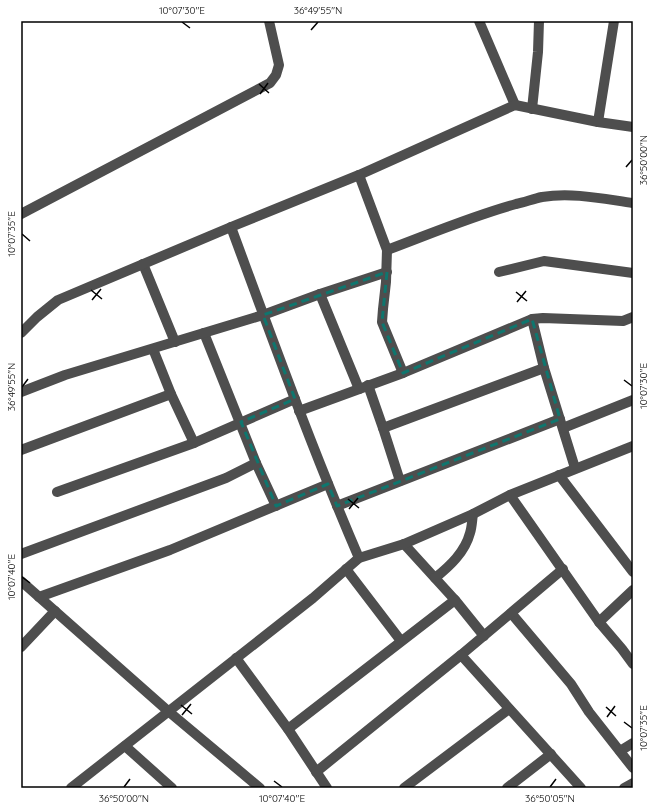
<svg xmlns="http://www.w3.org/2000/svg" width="654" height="809" font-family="Quicksand,sans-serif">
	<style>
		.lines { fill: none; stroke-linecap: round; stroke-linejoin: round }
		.minor { stroke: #4e4e4e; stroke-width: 10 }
		.marked { fill: none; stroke: #0f766e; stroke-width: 3; stroke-dasharray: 8 5; stroke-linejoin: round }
		.ticks { fill: none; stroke: #000; stroke-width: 1.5 }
		.neatline { fill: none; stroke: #000; stroke-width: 1.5 }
		.ticks-label { font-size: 10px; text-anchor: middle; fill: #000 }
	</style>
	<rect width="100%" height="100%" fill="#fff"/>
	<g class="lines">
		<g class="minor">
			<path d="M479 21 515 105"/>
			<path d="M532 109 538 52 539 21"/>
			<path d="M598 122 614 21"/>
			<path d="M359 175 387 250 386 282 383 309 382 322 403 373"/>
			<path d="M21 214 270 83 276 75 279 65 269 21"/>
			<path d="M231 227C272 338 312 449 359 558"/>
			<path d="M387 250C430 234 472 216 516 204 525 202 533 199 542 197 572 192 604 199 633 203"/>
			<path d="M143 264 175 342"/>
			<path d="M499 272 544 261 633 273"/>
			<path d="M320 294 359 389"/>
			<path d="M532 319 544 368 575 468"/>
			<path d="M21 333 37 317 58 300 231 227 359 175 515 105 598 122 633 127"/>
			<path d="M204 333 256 463"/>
			<path d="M153 349 171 394"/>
			<path d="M368 385 383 428"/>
			<path d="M21 392 65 375 263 315 320 294 387 272"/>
			<path d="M299 411 403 373 532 319 543 318 623 321 633 317"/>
			<path d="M563 428 633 400"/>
			<path d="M21 450 171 394 194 443"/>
			<path d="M559 475 633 572"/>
			<path d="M400 481 383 428 544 368"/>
			<path d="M57 492 194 443 295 399"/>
			<path d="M510 495 599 622 622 649 633 664"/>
			<path d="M337 506 560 419"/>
			<path d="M404 544 455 600 484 636"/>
			<path d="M21 554 226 478 256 463 276 506"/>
			<path d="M346 569 401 641"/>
			<path d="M435 578C450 566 465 552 470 533 472 527 472 520 473 514"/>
			<path d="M21 581 168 711 260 788"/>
			<path d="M39 597 170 550 328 484"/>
			<path d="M511 613 571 684 589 712 633 768"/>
			<path d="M599 622 633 590"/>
			<path d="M21 647 55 611"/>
			<path d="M461 655 563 569"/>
			<path d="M236 658 288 729 327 788"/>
			<path d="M288 729 455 600"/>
			<path d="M125 746 172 788"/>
			<path d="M620 751 633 743"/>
			<path d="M316 772 461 655 581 788"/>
			<path d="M71 788 313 598 359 558 404 544 473 514 510 495 633 446"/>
			<path d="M404 788 509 709"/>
			<path d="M507 788 551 754"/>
			<path d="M624 788 633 783"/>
		</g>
	</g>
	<path class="marked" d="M387 272 382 322 403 373 532 319 560 419 337 506 328 484 276 506 241 422 295 399 263 315Z"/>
	<path class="ticks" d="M182 22 190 28M311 30 318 22M259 84 269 93M260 94 268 83M626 167 632 160M22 234 30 241M91 290 102 299M516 292 527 301M92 300 101 289M517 302 526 291M624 380 632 386M22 387 28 379M348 499 359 508M349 509 358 498M22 577 30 583M181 705 192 714M606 707 616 716M182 715 191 704M607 717 615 706M624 722 632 728M274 781 282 787M124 787 130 779M550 787 556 779"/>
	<rect width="654" height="809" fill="none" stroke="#ffffff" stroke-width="44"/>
	<rect x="22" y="22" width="610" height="765" class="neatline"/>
	<g class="ticks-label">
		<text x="182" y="14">10°07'30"E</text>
		<text x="318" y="14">36°49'55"N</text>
		<text transform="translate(643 160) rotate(-90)" y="4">36°50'00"N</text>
		<text transform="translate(11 234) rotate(-90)" y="4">10°07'35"E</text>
		<text transform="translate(643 386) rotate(-90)" y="4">10°07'30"E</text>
		<text transform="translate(11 387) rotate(-90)" y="4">36°49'55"N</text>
		<text transform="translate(11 577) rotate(-90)" y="4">10°07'40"E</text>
		<text transform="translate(643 728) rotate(-90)" y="4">10°07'35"E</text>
		<text x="124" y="802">36°50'00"N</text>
		<text x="282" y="802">10°07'40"E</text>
		<text x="550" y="802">36°50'05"N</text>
	</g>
</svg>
